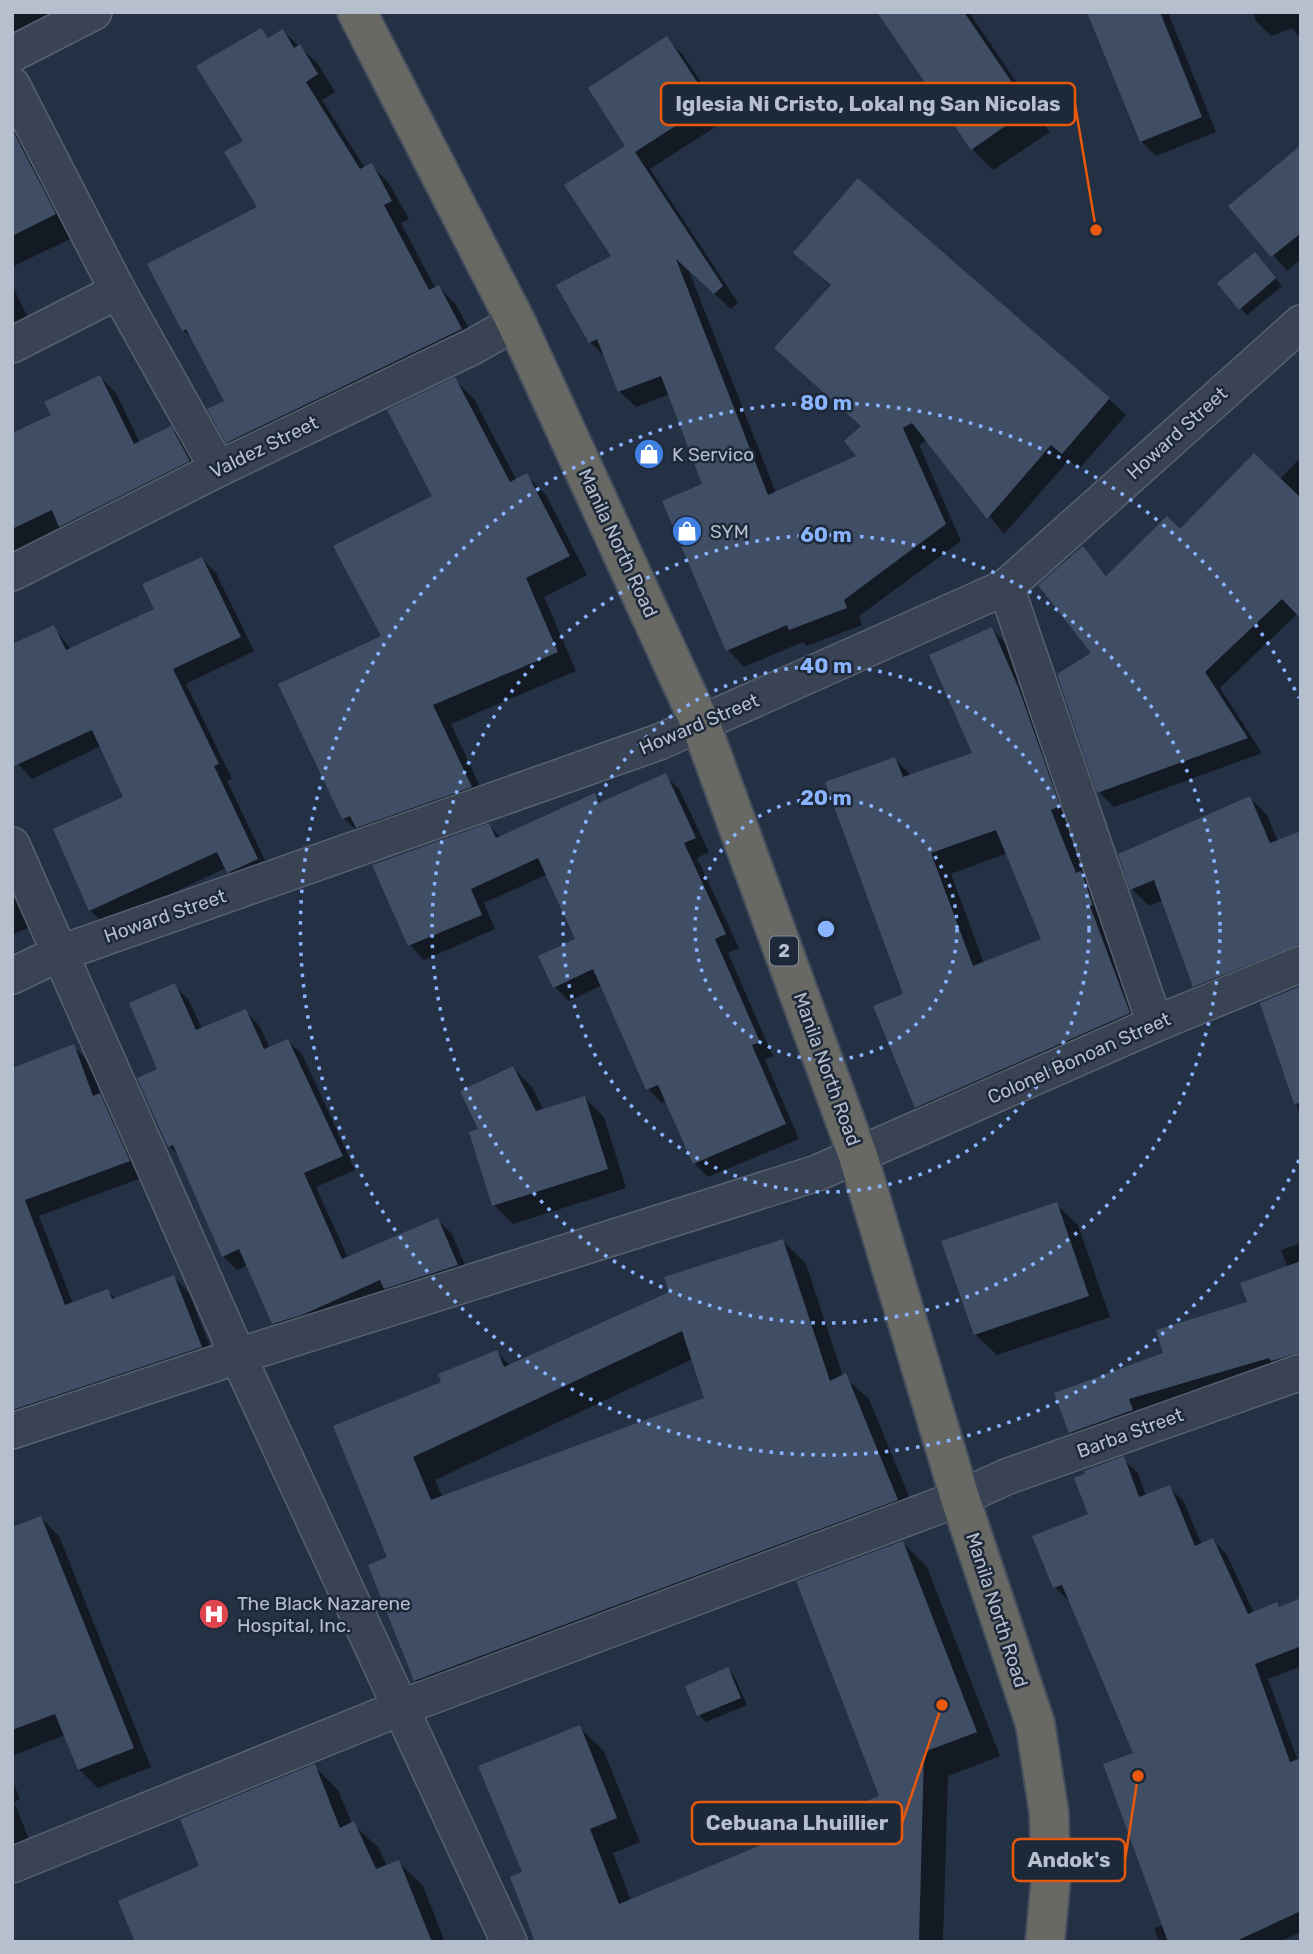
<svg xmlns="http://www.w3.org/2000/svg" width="1313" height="1954" font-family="Rubik,sans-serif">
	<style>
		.shadow { fill: #0007; fill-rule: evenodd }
		.building { fill: #404e65; fill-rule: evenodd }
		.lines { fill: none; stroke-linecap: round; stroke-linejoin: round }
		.minor-casing { stroke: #576171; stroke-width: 38 }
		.trunk-casing { stroke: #444e5e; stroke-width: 42 }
		.minor { stroke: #394354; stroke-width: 35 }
		.trunk { stroke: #686864; stroke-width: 38 }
		.ring { fill: none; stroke: #8ab4ff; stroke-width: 3.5; stroke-dasharray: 3.5 7 }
		.labels { text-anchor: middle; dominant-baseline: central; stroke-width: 5; stroke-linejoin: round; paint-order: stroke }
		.shield { fill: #1d2839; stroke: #8892a1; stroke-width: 2 }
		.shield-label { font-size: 18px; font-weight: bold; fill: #b6bfcd }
		.street-label { font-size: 19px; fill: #b6bfcd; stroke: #1d2839 }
		.poi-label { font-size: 19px; fill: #b6bfcd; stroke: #1d2839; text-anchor: start }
		.centre { fill: #8ab4ff; stroke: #1d2839; stroke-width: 3.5 }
		.ring-label { font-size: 21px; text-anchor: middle; font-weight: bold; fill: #8ab4ff; stroke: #1d2839; stroke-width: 5; stroke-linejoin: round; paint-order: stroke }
		.leader { fill: none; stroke: #e8590c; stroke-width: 2.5 }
		.callout-dot { fill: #e8590c; stroke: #1d2839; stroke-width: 2.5 }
		.callout { fill: #1d2839; stroke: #e8590c; stroke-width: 2.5 }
		.callout-label { font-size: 21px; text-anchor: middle; font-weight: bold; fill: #b6bfcd }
	</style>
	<rect width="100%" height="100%" fill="#243144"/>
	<g class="shadow">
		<path d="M12 12H100L12 49Z"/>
		<path d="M893 12H969L1050 132 993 170 972 149Z"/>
		<path d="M1088 12H1177L1169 15 1216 132 1156 156 1141 141Z"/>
		<path d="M1252 12H1301V39L1292 28 1271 36 1256 21Z"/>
		<path d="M261 30 270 39 283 31 318 64 335 92 322 100 365 168 371 165 389 183 409 219 401 223 435 288 439 287 456 305 479 347 246 459 228 442 226 402 195 342 183 330 260 208 245 141Z"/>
		<path d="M667 39 683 55 726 120 650 169 738 303 731 309 689 271 776 493 859 456 863 427 832 287 795 253 1109 399 1126 415 1079 469 1069 460 1004 534 927 440 919 445 961 541 859 616 862 625 807 646 803 642 744 667 728 650 705 485 670 394 636 407 619 391 607 359 590 342 559 285 613 256 627 146Z"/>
		<path d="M12 131 32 151 76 236 12 267Z"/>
		<path d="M1301 173V259L1287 271 1231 206Z"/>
		<path d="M1261 261 1282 286 1247 315 1240 308Z"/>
		<path d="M12 285 35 332 12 345Z"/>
		<path d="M100 377 116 393 140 443 171 428 187 445 205 477 63 528 12 553V435L53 416Z"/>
		<path d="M455 380 474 399 517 481 527 476 546 495 587 575 544 597 576 671 451 724 489 806 363 837 344 818 383 637 435 496Z"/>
		<path d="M1301 457V616L1298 613 1220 688 1262 753 1114 807 1099 792 1094 653 1083 548 1108 577 1180 531 1279 480Z"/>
		<path d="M202 559 216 573 254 651 186 684 232 779 227 781 271 873 243 886 226 868 105 925 90 910 125 798 101 746 32 779 18 764 53 627 71 649 156 610Z"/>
		<path d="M992 629 1012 650 1079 827 1070 830 1150 1034 937 1128 916 1107 906 995 895 759 912 776 974 754ZM1008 853 1043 940 984 963 951 874Z"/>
		<path d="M665 775 679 789 709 852 697 858 739 948 728 953 773 1056 765 1060 799 1139 708 1177 694 1163 667 1101 662 1103 648 1089 602 985 569 1001 555 987 578 940 548 874 484 903 495 929 424 960 410 945 374 866 489 825 501 838 594 795 602 803Z"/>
		<path d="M1250 798 1267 815 1278 842 1301 833V966L1212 1002 1195 986 1163 900 1149 906 1132 889Z"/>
		<path d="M12 878 32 926 12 935Z"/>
		<path d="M174 985 188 999 202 1029 245 1011 259 1025 270 1048 288 1041 302 1054 355 1170 316 1187 348 1258 438 1220 452 1234 471 1279 288 1337 274 1323 248 1265 237 1270 223 1256 179 1156 169 1146 160 1070Z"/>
		<path d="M1301 997V1117L1262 1004Z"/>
		<path d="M73 1046 89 1062 103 1099 115 1111 144 1177 39 1216 73 1304 107 1291 116 1299 174 1277 189 1293 216 1362 12 1434V1070Z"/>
		<path d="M513 1068 532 1087 544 1111 585 1098 604 1117 626 1188 513 1224 494 1205 481 1130Z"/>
		<path d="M1056 1204 1078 1225 1110 1317 997 1355 975 1334Z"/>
		<path d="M783 1241 806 1264 843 1376 869 1399 920 1523 439 1704 415 1680 390 1558 335 1427 443 1383 496 1352 511 1366ZM693 1359 706 1399 443 1498 435 1480Z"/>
		<path d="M1301 1243V1375L1089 1450 1071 1432 1165 1354 1250 1304 1288 1268 1281 1250Z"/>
		<path d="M1123 1459 1138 1473 1146 1496 1169 1487 1184 1502 1202 1545 1213 1540 1227 1555 1254 1613 1277 1604 1281 1608 1301 1600V1666L1268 1679 1298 1761 1301 1760V1932L1279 1942H1160L1154 1929 1164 1924 1135 1754 1069 1601 1055 1587 1090 1515Z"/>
		<path d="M41 1518 59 1536 151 1767 98 1788 79 1769 65 1735 12 1756V1528Z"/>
		<path d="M903 1543 927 1567 1000 1756 948 1776 943 1942H536L524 1873 579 1727 604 1751 640 1842 613 1853 631 1901 881 1797Z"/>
		<path d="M727 1669 734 1676 747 1705 706 1722 699 1715Z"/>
		<path d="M314 1766 338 1790 352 1824 378 1847 387 1866 398 1862 423 1886 445 1942H137L201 1866Z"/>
		<path d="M12 1779 20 1799 14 1802 37 1859 12 1870Z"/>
	</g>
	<g class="building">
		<path d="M877 12H964L1030 109 971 150Z"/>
		<path d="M1087 12H1160L1202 117 1140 142Z"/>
		<path d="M261 28 268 38 283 29 294 48 300 44 318 74 306 82 360 169 372 163 392 201 384 205 429 290 439 285 462 329 226 443 207 409 224 401 186 329 182 331 147 264 257 207 224 152 243 141 196 66Z"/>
		<path d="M667 36 711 103 635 152 723 286 714 294 676 259 768 495 856 456 844 441 861 426 774 348 831 285 793 253 858 178 1110 398 1062 454 1051 445 987 519 912 423 903 428 946 524 844 600 847 608 789 630 787 625 726 651 662 501 702 484 661 376 618 392 597 339 589 343 556 285 611 256 564 185 625 146 588 88Z"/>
		<path d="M12 129 56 214 12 236Z"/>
		<path d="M1301 145V233L1271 257 1228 206Z"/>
		<path d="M1255 252 1276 278 1239 310 1217 283Z"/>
		<path d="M100 375 134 444 171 426 190 461 59 527 52 510 12 529V433L51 415 44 402Z"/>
		<path d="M455 377 510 482 527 473 570 556 526 578 558 652 433 705 472 787 356 828 350 816 342 819 278 684 381 636 333 546 432 496 387 410Z"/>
		<path d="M1254 453 1301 498V619L1282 599 1205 672 1248 738 1097 793 1057 674 1091 653 1038 585 1083 546 1106 576 1167 516 1180 529Z"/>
		<path d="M202 557 241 637 173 669 219 764 214 766 258 859 227 873 217 852 89 911 53 829 123 797 92 730 12 767V644L54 625 66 650 154 609 142 584Z"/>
		<path d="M992 627 1019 689 1060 806 1051 810 1076 873 1081 871 1093 905 1090 906 1130 1013 915 1108 873 1006 903 994 825 782 895 757 903 777 972 753 929 655ZM996 830 1041 939 973 966 931 853Z"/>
		<path d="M666 773 696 838 684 843 726 934 715 939 760 1042 752 1045 786 1124 693 1164 658 1085 646 1090 593 969 553 988 538 956 575 939 538 858 471 889 482 915 408 946 372 865 489 823 496 838 595 793 599 803Z"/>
		<path d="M1250 796 1270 843 1301 831V944L1193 987 1154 880 1130 890 1118 854Z"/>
		<path d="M175 983 196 1030 246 1009 264 1049 288 1039 343 1156 304 1173 342 1259 438 1218 458 1265 384 1289 380 1280 302 1315 272 1324 239 1249 222 1257 173 1145 168 1147 137 1078 157 1069 129 1003Z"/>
		<path d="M1301 986V1103L1294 1104 1260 1003Z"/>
		<path d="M74 1044 93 1096 100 1093 130 1161 25 1200 65 1305 108 1289 112 1299 174 1275 202 1347 12 1410V1068Z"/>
		<path d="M513 1066 536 1111 585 1096 608 1169 492 1206 469 1132 478 1129 460 1091Z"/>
		<path d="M1057 1202 1089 1296 974 1335 941 1241Z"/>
		<path d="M783 1239 830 1381 846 1373 898 1500 414 1681 368 1565 387 1557 333 1426 441 1382 438 1374 497 1350 504 1367 669 1292 664 1277ZM682 1331 704 1398 431 1500 413 1457Z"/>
		<path d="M1301 1261V1352L1271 1361 1269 1358 1129 1399 1133 1410 1069 1433 1054 1393 1163 1353 1156 1330 1247 1302 1240 1283Z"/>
		<path d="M1124 1456 1139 1497 1170 1485 1195 1546 1213 1538 1248 1614 1277 1602 1279 1607 1301 1598V1646L1255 1664 1290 1762 1301 1758V1911L1234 1942H1168L1103 1764 1133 1753 1062 1585 1053 1588 1032 1536 1088 1514 1074 1478 1085 1474 1084 1471Z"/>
		<path d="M41 1516 134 1748 78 1770 55 1714 12 1730V1527Z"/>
		<path d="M903 1541 977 1732 924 1752 919 1942H530L534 1939 510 1877 522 1872 478 1766 580 1725 617 1818 590 1829 619 1904 879 1796 796 1581Z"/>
		<path d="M728 1667 741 1698 697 1716 685 1686Z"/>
		<path d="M315 1764 340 1828 354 1821 376 1869 399 1860 432 1942H135L118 1901 199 1866 180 1819Z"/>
	</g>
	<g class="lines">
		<g class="minor-casing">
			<g id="minor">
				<path d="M12 54 94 12"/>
				<path d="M12 85 118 291 218 469"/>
				<path d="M12 345 118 291"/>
				<path d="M12 573 218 469 474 346 516 322"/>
				<path d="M1006 587 1155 1024"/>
				<path d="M12 845 238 1356 509 1942"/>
				<path d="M12 976 58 954 659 742 1006 587 1301 323"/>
				<path d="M12 1431 238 1356 817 1173 1155 1024 1301 964"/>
				<path d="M12 1865 400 1708 960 1498 1006 1477 1301 1372"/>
			</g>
		</g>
		<g class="trunk-casing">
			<path id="trunk" d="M357 12 516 322 701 725 858 1156 960 1498 1035 1723 1049 1813 1051 1877 1045 1942"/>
		</g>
		<use href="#minor" class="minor"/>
		<use href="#trunk" class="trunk"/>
	</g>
	<g class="ring">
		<circle cx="826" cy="929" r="131"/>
		<circle cx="826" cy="929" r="263"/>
		<circle cx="826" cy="929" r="394"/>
		<path d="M1299 1160A526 526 0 1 1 1299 698"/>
	</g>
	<defs>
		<g id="shop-disc" transform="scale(1.575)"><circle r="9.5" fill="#3f7fe0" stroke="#1d2839"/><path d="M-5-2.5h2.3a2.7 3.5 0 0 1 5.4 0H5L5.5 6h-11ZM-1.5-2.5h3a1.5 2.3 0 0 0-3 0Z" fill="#fff"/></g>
		<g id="hospital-disc" transform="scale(1.575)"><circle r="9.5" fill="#e0444e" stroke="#1d2839"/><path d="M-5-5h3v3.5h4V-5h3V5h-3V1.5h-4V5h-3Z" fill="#fff"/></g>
	</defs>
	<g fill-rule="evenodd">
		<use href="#shop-disc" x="649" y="454"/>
		<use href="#shop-disc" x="687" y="531"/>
		<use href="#hospital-disc" x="214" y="1614"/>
	</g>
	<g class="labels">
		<rect class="shield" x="770" y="936.5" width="28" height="29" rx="5"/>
		<g class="shield-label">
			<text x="784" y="951">2</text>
		</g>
		<g class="street-label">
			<text transform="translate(1177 433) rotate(-42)">Howard Street</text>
			<text transform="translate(264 447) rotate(-26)">Valdez Street</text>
			<text transform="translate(618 543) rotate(65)">Manila North Road</text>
			<text transform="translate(699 724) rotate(-23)">Howard Street</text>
			<text transform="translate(165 916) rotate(-19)">Howard Street</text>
			<text transform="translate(1079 1058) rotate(-24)">Colonel Bonoan Street</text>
			<text transform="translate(827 1069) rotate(70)">Manila North Road</text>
			<text transform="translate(1130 1433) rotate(-20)">Barba Street</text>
			<text transform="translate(997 1610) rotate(72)">Manila North Road</text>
		</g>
		<g class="poi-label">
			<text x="672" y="454">K Servico</text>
			<text x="710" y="531">SYM</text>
			<text x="237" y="1603">The Black Nazarene<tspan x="237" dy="22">Hospital, Inc.</tspan></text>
		</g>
	</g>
	<circle cx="826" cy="929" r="10" class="centre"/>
	<g class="ring-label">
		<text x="826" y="410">80 m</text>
		<text x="826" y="542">60 m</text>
		<text x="826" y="673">40 m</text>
		<text x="826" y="805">20 m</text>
	</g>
	<path class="leader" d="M1096 230L1075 104M942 1705L902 1823M1138 1776L1125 1860"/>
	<g class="callout-dot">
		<circle cx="1096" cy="230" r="7"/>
		<circle cx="942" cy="1705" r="7"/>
		<circle cx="1138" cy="1776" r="7"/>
	</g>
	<g class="callout">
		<rect x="661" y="83" width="414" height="42" rx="7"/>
		<rect x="692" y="1802" width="210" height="42" rx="7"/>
		<rect x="1013" y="1839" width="112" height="42" rx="7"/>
	</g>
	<g class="callout-label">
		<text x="868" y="111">Iglesia Ni Cristo, Lokal ng San Nicolas</text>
		<text x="797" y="1830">Cebuana Lhuillier</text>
		<text x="1069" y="1867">Andok's</text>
	</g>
	<rect width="1313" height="1954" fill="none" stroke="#b6bfcd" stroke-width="28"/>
</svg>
